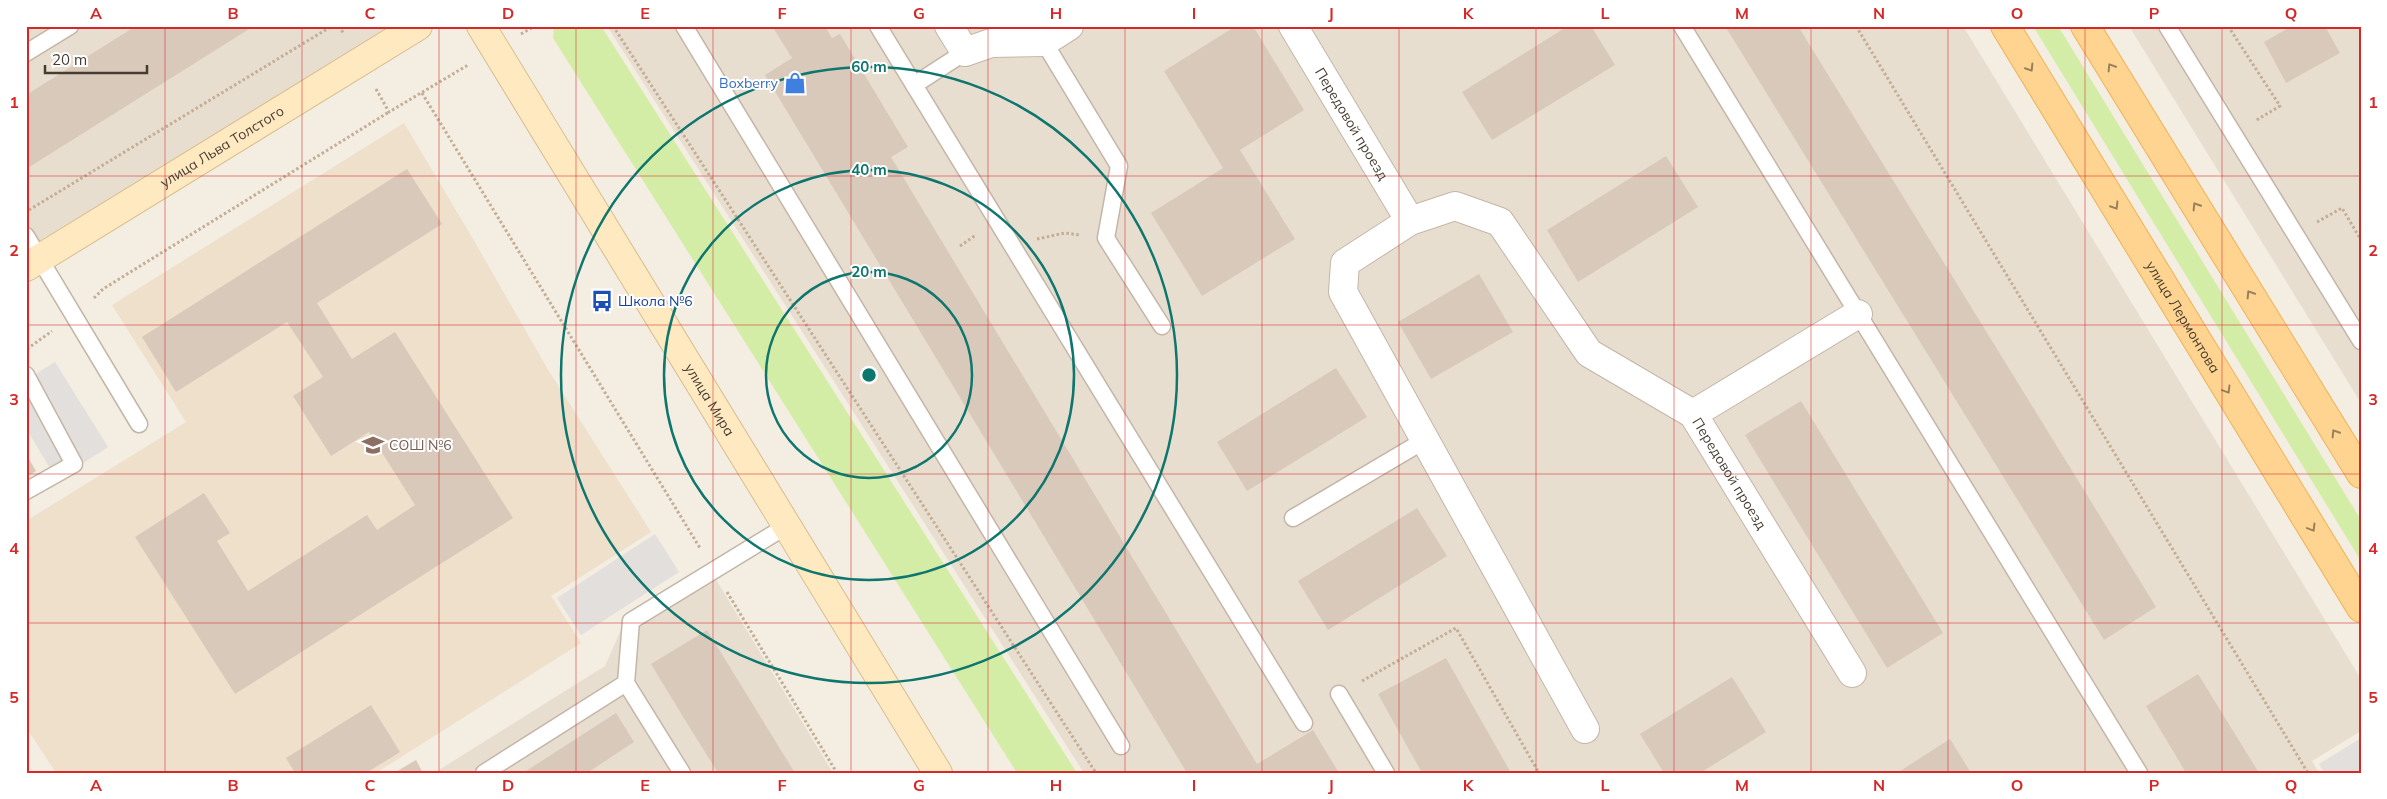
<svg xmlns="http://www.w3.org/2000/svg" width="2387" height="799" font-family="Mulish,sans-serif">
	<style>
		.residential { fill: #e8ded0 }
		.education { fill: #eee0cb }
		.green { fill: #d4eda6 }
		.parking { fill: #e3dfdc }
		.building { fill: #d9c9ba }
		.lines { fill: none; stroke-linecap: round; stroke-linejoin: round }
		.lane-casing { stroke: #c3b6a7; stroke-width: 19 }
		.street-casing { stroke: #c3b6a7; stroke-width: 30 }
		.secondary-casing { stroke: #d8bd8d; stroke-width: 30 }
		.primary-casing { stroke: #f0b154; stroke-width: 30 }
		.path { stroke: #c3ad94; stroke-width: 3; stroke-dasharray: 2.5 2.5; stroke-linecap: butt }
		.lane { stroke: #fff; stroke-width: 16 }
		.street { stroke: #fff; stroke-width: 28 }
		.secondary { stroke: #ffe9c1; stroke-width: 28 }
		.primary { stroke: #ffd490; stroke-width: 28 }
		.oneway { stroke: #99805c }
		.grid { fill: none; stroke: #d62828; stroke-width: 1; stroke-opacity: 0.55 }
		.ring { fill: none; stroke: #0f766e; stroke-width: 2.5 }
		.labels { text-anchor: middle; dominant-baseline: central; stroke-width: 4; stroke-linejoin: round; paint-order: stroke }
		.shop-label { font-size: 14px; fill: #366cbe; stroke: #fff; text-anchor: end }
		.street-label { font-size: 14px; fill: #463c32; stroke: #fff }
		.transit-label { font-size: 14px; fill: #164399; stroke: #fff; text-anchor: start }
		.education-label { font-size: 14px; fill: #785e54; stroke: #fff; text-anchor: start }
		.centre { fill: #0f766e; stroke: #fff; stroke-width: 2.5 }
		.ring-label { font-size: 15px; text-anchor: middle; font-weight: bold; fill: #0f766e; stroke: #fff; stroke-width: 4; stroke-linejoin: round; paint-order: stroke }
		.neatline { fill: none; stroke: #d62828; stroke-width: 2 }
		.grid-label { font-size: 16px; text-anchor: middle; font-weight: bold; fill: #d62828 }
	</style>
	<rect width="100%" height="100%" fill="#f3ede2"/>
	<g class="residential">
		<path d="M26 26H393L26 254Z"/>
		<path d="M607 26H1963L2361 679V731L2312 761 2319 773H1084Z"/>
		<path d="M2129 26H2361V403Z"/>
		<path d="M709 568 833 773H434L605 666 624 623Z"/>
	</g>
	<path class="education" d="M404 123 473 239 547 368 651 532 551 596 581 643 376 773H56L26 727V521L186 422 112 305Z"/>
	<g class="green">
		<path d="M554 26H601L1077 773H1017L553 38Z"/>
		<path d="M2033 26H2058L2361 520V561Z"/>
	</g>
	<g class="parking">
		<path d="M55 362 108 447 57 480 26 428V380Z"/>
		<path d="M655 534 679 572 581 635 557 598Z"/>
		<path d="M2361 738V773H2324L2319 764Z"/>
	</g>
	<g class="building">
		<path d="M136 26H254L26 169V95Z"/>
		<path d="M772 26H825L832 38 840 34 908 147 891 157 1257 764 1313 730 1339 773H1187L765 75 792 58Z"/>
		<path d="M1236 26H1253L1304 110 1240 150 1295 239 1202 296 1151 213 1223 168 1164 71Z"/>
		<path d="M1568 26H1591L1615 65 1492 140 1462 92Z"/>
		<path d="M1725 26H1798L2156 607 2104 640Z"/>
		<path d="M2292 26H2325L2340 53 2286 83 2264 42Z"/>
		<path d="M1666 156 1698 207 1578 282 1547 230Z"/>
		<path d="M407 169 442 224 317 303 352 359 395 332 513 518 235 694 135 537 204 493 230 533 217 541 248 591 367 515 377 530 415 505 369 432 331 456 293 396 323 377 287 322 176 392 142 337Z"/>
		<path d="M1479 274 1513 332 1431 379 1398 322Z"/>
		<path d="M1336 368 1367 417 1247 491 1217 442Z"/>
		<path d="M1801 401 1943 633 1887 668 1745 435Z"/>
		<path d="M26 454 36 471 26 477Z"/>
		<path d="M1417 508 1447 556 1328 630 1298 581Z"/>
		<path d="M707 630 795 773H718L682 715 651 664Z"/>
		<path d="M1446 658 1469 699 1511 773H1422L1378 694Z"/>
		<path d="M2198 674 2259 773H2186L2179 761 2146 706Z"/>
		<path d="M1732 677 1766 732 1700 773H1664L1640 734Z"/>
		<path d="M371 705 400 752 366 773H295L286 758Z"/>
		<path d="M616 713 634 742 587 773H523Z"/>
		<path d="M1950 739 1971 773H1897Z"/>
		<path d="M416 760 423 773H394Z"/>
	</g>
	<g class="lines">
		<g class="lane-casing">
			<g id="lane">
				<path d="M684 26 1121 746"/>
				<path d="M878 26 1304 723"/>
				<path d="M1682 26 2139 773"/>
				<path d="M2167 26 2361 341"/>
				<path d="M1044 42 1119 166 1106 238 1162 326"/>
				<path d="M26 53 70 26"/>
				<path d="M914 85 965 52"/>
				<path d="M26 236 139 424"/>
				<path d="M26 375 74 464 26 491"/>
				<path d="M1293 518 1425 440"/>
				<path d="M626 683 682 773"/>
				<path d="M1339 694 1386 773"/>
				<path d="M484 773 626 683 631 621 788 525"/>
			</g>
		</g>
		<g class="street-casing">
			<g id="street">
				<path d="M949 26 965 52 991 43 1044 42 1069 26"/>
				<path id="s1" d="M1293 26 1410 221 1345 263 1343 292 1585 729"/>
				<path id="s2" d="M1410 221 1455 206 1500 222 1589 353 1693 414 1852 673"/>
				<path d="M1693 414 1858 314"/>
			</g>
		</g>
		<g class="secondary-casing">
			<g id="secondary">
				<path id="s3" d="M481 26 938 773"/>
				<path id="s4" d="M26 267 418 26"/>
			</g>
		</g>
		<g class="primary-casing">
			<g id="primary">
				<path id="s5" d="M2005 26 2361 608"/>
				<path d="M2085 26 2361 474"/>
			</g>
		</g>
		<g class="path">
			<path d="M339 26 344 34"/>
			<path d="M613 26 1096 773"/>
			<path d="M1856 26 2308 773"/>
			<path d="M2228 26 2280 106 2255 121"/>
			<path d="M521 34 535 26"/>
			<path d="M376 89 389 112 468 65"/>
			<path d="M422 93 700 548"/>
			<path d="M29 210 332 26"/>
			<path d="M2317 222 2342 208 2361 240"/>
			<path d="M1037 239 1065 233 1080 235"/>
			<path d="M960 246 976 235"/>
			<path d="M94 298 103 289 389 112"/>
			<path d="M27 349 52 331"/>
			<path d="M727 592 837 773"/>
			<path d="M1362 681 1456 628 1539 773"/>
		</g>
		<use href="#lane" class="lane"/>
		<use href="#street" class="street"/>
		<use href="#secondary" class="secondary"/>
		<use href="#primary" class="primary"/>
	</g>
	<defs><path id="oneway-chevron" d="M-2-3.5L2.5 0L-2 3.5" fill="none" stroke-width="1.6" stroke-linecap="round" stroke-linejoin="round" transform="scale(1.25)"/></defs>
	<g class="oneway">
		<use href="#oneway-chevron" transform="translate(2111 67) rotate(-122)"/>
		<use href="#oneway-chevron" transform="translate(2030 68) rotate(58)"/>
		<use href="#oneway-chevron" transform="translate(2115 206) rotate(58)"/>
		<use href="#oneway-chevron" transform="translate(2196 206) rotate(-122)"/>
		<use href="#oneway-chevron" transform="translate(2250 294) rotate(-122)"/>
		<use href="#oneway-chevron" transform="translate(2227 390) rotate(59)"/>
		<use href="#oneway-chevron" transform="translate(2335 433) rotate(-122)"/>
		<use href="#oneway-chevron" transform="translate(2312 528) rotate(59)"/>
	</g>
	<path class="grid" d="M165 26V773M302 26V773M439 26V773M576 26V773M713 26V773M851 26V773M988 26V773M1125 26V773M1262 26V773M1399 26V773M1536 26V773M1674 26V773M1811 26V773M1948 26V773M2085 26V773M2222 26V773M26 176H2361M26 325H2361M26 474H2361M26 623H2361"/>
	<g class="ring">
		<circle cx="869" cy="375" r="103"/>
		<circle cx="869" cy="375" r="205"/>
		<circle cx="869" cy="375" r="308"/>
	</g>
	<defs>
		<g id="shop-bare" transform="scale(1.725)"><path d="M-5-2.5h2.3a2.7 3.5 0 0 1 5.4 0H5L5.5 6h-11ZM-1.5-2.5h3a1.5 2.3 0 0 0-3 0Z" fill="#3f7fe0" stroke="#fff" stroke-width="2.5" paint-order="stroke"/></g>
		<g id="bus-bare" transform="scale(1.725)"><path d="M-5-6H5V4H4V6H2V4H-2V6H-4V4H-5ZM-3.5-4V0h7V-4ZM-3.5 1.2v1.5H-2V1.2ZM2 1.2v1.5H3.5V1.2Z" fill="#1a4fb4" stroke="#fff" stroke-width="2.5" paint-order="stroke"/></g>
		<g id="school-bare" transform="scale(1.725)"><path d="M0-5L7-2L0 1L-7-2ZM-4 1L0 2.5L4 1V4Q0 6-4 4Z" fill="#8d6e63" stroke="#fff" stroke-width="2.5" paint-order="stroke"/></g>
	</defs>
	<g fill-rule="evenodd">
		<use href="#shop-bare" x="795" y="83"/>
		<use href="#bus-bare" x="602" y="301"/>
		<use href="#school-bare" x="373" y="445"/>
	</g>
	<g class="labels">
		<g class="shop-label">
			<text x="778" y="83">Boxberry</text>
		</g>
		<g class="street-label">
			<text stroke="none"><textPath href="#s1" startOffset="114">Передовой проезд</textPath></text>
			<text stroke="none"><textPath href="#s4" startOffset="230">улица Льва Толстого</textPath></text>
			<text stroke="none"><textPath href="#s5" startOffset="341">улица Лермонтова</textPath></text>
			<text stroke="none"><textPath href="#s3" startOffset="438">улица Мира</textPath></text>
			<text stroke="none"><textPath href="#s2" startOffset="444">Передовой проезд</textPath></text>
		</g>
		<g class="transit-label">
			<text x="618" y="301">Школа №6</text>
		</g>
		<g class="education-label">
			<text x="389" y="445">СОШ №6</text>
		</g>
	</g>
	<circle cx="869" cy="375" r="8" class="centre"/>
	<g class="ring-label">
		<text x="869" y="72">60 m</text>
		<text x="869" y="175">40 m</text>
		<text x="869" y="277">20 m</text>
	</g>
	<rect width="2387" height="799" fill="none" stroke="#ffffff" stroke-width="55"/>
	<path d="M45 65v8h102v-8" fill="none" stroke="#463c32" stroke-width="2.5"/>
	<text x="52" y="65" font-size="15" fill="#463c32" stroke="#ffffff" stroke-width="4" paint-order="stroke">20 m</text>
	<rect x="28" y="28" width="2332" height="744" class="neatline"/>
	<g class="grid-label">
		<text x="96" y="19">A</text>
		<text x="233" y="19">B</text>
		<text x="370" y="19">C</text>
		<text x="508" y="19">D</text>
		<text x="645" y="19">E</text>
		<text x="782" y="19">F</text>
		<text x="919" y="19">G</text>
		<text x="1056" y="19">H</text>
		<text x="1194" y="19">I</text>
		<text x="1331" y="19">J</text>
		<text x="1468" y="19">K</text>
		<text x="1605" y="19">L</text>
		<text x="1742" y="19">M</text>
		<text x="1879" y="19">N</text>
		<text x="2017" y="19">O</text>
		<text x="2154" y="19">P</text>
		<text x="2291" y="19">Q</text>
		<text x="14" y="108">1</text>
		<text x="2373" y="108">1</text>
		<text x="14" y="256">2</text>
		<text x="2373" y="256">2</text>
		<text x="14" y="405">3</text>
		<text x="2373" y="405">3</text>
		<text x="14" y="554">4</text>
		<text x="2373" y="554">4</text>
		<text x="14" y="703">5</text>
		<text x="2373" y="703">5</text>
		<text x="96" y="791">A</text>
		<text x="233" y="791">B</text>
		<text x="370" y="791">C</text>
		<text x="508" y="791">D</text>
		<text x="645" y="791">E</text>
		<text x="782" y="791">F</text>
		<text x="919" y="791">G</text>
		<text x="1056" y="791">H</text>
		<text x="1194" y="791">I</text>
		<text x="1331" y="791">J</text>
		<text x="1468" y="791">K</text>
		<text x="1605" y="791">L</text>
		<text x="1742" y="791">M</text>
		<text x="1879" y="791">N</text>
		<text x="2017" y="791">O</text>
		<text x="2154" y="791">P</text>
		<text x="2291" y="791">Q</text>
	</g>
</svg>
